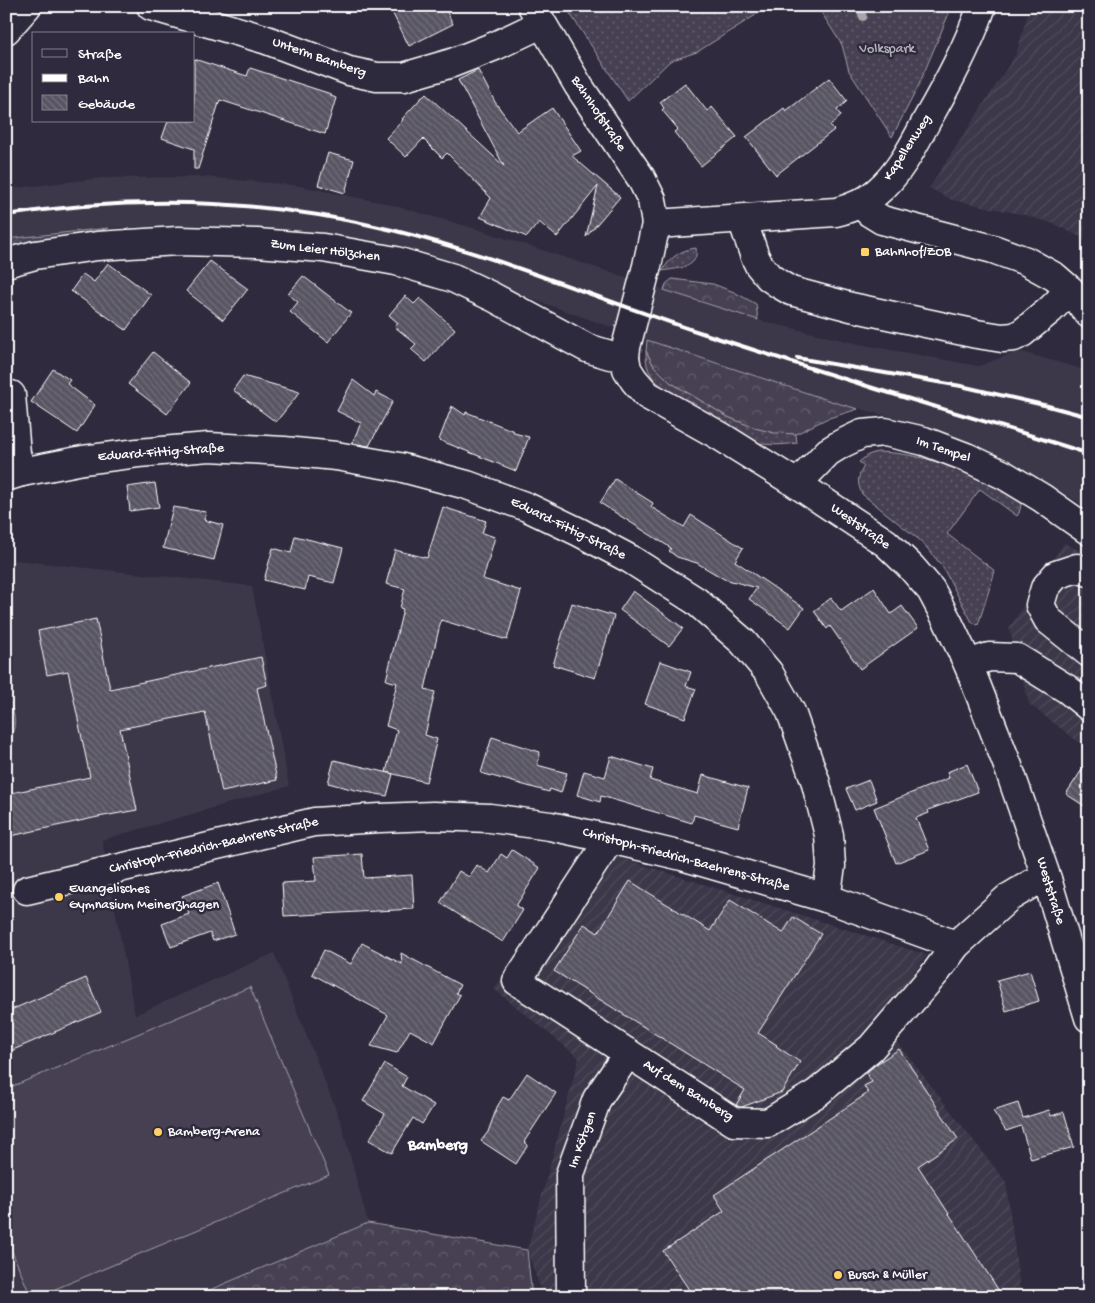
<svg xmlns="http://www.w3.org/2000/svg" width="1095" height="1303" font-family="'Gochi Hand',sans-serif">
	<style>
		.built { fill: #3c3749 }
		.industrial { fill: url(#industrial-furrows) }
		.grass { fill: url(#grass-dots); stroke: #a2a0a8 }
		.forest { fill: url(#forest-crowns); stroke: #a2a0a8 }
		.garden { fill: #464152; stroke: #a2a0a8 }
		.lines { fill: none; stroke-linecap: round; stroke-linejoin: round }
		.stream { stroke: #a7a6ad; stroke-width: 8 }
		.building { fill: url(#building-back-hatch); stroke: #fff }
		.minor-casing { stroke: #fff; stroke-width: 31 }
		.major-casing { stroke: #fff; stroke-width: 31 }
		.minor { stroke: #2f2a3d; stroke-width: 28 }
		.major { stroke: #2f2a3d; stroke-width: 28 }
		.rail { stroke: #fff; stroke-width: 4 }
		.poi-dot { fill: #ffd166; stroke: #2f2a3d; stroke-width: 2 }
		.labels { text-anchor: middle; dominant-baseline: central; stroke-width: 5; stroke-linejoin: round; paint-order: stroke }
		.park-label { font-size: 14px; fill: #b5b3ba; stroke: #2f2a3d }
		.street-label { font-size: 14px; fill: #fff; stroke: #2f2a3d }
		.poi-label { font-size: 14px; fill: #fff; stroke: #2f2a3d; text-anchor: start }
		.quarter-label { font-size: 16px; font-weight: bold; fill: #fff; stroke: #2f2a3d }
	</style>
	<defs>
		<pattern id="industrial-furrows" width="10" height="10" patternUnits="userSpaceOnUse" patternTransform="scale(1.25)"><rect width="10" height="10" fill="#3c3749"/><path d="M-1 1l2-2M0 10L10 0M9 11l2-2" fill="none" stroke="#504b5b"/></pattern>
		<pattern id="grass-dots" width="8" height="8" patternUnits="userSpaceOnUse" patternTransform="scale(1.25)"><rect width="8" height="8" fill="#464152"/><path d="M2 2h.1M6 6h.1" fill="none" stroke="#625e6c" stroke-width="1.8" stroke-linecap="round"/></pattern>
		<pattern id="forest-crowns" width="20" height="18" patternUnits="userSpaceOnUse" patternTransform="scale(1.25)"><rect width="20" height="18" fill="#464152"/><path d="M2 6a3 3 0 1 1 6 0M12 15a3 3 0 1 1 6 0" fill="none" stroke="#625e6c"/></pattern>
		<pattern id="building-back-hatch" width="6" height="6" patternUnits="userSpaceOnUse" patternTransform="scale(1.25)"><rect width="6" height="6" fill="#595564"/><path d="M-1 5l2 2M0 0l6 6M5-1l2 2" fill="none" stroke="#726e7b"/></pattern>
	</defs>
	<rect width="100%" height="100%" fill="#2f2a3d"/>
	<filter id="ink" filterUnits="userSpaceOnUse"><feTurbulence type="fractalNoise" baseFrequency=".02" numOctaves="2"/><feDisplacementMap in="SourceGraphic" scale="10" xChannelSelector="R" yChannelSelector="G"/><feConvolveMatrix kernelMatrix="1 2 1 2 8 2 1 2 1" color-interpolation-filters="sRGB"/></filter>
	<g filter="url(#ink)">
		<g class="built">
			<path d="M204 177 294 185 385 203 480 230 758 320 859 344 979 366 1018 351 1089 371V509L1015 463 934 428 837 403 647 340 459 273 286 233 202 226 109 228 6 239V189L102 178Z"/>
			<path d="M15 560 252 586 289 786 102 840 135 1015 274 953 342 1125 368 1223 193 1297H6V562Z"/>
		</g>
		<g class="industrial">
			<path d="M1030 6H1089V244L1082 238 1054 224 1025 215 952 200 929 188 1016 54Z"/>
			<path d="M1064 543 1089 555V750L1029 704 1009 628Z"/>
			<path d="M593 849 927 955 879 1019 1006 1182 1021 1297H543L527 1250 579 1058 494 989Z"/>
		</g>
		<g class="grass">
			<path d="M565 6H770L697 52 670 61 628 101Z"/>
			<path d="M806 6H952L918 87 892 137 849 71 842 45 821 12Z"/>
			<path d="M696 248C699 269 678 268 662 271 671 257 680 250 696 248Z"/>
			<path d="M646 351 654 366 670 382 728 417 755 428 774 432 796 434 797 443C783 445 769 446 755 442 740 437 725 426 712 418 694 407 660 391 650 373 646 366 646 359 646 351Z"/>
			<path d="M877 452C930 453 977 475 1022 501L1019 513 1017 516 980 489 947 534 995 571 978 625 972 622 942 566 922 542 862 494C857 482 857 478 864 466L859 462 868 455Z"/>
			<path d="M6 691C12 710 22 725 6 742Z"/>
		</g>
		<g class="forest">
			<path d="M109 228 6 256V239Z"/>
			<path d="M672 279 713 284 734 292 756 304 758 320 664 290 666 284Z"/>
			<path d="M647 340 837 403 858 409 826 419 796 434 774 433 755 428 728 417 670 382 654 366 646 351Z"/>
			<path d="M368 1223 527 1250 532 1297H193Z"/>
		</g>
		<path class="garden" d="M250 987 329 1175 36 1297H31L6 1237V1089Z"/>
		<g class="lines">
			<path class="stream" d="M859 6 863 17"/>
		</g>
		<g class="building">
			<path d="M389 6H444L453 24 409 46Z"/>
			<path d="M194 59 247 76 250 68 331 94V96L336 98 325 134 220 100 198 169H194V149L162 138 168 121H194Z"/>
			<path d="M478 70 495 102 517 132 552 108 581 151 572 156 620 197 586 237 598 186 557 237 539 222 527 237 480 217 491 198 447 153 442 158 423 139 406 157 386 138 403 120 402 119 422 97H423L426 94 504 166 458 80Z"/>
			<path d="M829 78 847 101 837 110 841 116 830 126 834 130 776 175 746 137 784 108 786 111Z"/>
			<path d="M685 83 707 111 712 107 737 137 701 166 674 132 678 129 662 110 664 108 660 102Z"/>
			<path d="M328 153 354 160 345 193 318 185Z"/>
			<path d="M210 261 248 289 223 320 186 291Z"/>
			<path d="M108 263 151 295 126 330 71 291 83 274 94 282Z"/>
			<path d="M303 276 351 313 328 342 290 312 298 302 288 294Z"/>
			<path d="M405 296 414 304 420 298 455 329 426 362 411 349 416 344 395 327 398 323 389 315Z"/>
			<path d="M153 352 191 383 167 414 128 384Z"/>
			<path d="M53 369 70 380 67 384 95 405 77 433 31 402Z"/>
			<path d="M243 376 300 392 276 422 233 390Z"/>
			<path d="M353 380 374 396 376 392 393 401 369 446 352 443 361 423 337 411Z"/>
			<path d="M452 406 465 415 466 412 514 431V433L529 437 516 471 439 440Z"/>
			<path d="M615 479 653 503 651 507 684 527 691 515 743 548 735 561 804 608 790 628 749 599 757 588 724 579 697 563 677 557 669 551 671 548 600 503Z"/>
			<path d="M155 483 159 507 130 511 127 487Z"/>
			<path d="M173 507 206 512 204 520 223 525 214 560 163 548Z"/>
			<path d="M443 507 486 521 482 533 495 537 483 579 521 591 507 640 441 620 425 689 435 692 425 735 437 739 426 782 386 772 397 730 386 726 397 683 386 680 403 609 400 608 405 589 386 584 395 550 427 558Z"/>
			<path d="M295 536 343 548 334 583 308 577 305 590 264 580 273 548 291 553Z"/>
			<path d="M874 588 891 614 902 606 918 628 860 669 830 626 827 629 814 611 831 598 841 611Z"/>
			<path d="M633 591 683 628 669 646 620 610Z"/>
			<path d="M572 603 614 616 595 678 553 665Z"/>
			<path d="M96 619 110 689 261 657 267 685 257 688 277 780 222 792 205 712 120 729 137 810 98 817 6 837V794L90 777 68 671 47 675 38 631Z"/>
			<path d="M660 661 691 672 686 686 696 689 685 718 645 704Z"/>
			<path d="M492 737 540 752 537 765 567 773 561 793 550 789 549 792 481 773Z"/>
			<path d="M611 756 653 769 650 780 698 794 703 775 748 788 738 827 694 815 692 823 601 796 600 802 577 795 584 771 605 777Z"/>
			<path d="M1089 759V809L1066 794Z"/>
			<path d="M334 760 393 774 387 796 355 790 328 783Z"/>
			<path d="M967 764 978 792 928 810 929 813 916 818 929 850 896 863 874 808 949 778 947 772Z"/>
			<path d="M869 780 877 801 855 810 846 789Z"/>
			<path d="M512 850 540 868 516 906 523 910 503 942 440 903 459 871 469 877 477 865 489 873 501 854 507 858Z"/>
			<path d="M362 854 364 878 412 875 414 909 284 916 282 883 316 881 314 857Z"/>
			<path d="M630 881 710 931 730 900 783 933 793 917 821 934 758 1033 777 1045 776 1046 800 1062 782 1092 742 1107H739L736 1105 745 1090 554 971 584 924 598 933Z"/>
			<path d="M218 883 235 934 213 941 210 933 171 947 162 924 189 914 182 896Z"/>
			<path d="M362 943 402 964 401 953 460 985 456 993 460 995 434 1043 410 1030 397 1053 371 1046 388 1015 312 974 324 950 351 964Z"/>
			<path d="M1030 971 1039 1001 1006 1011 997 980Z"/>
			<path d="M86 978 101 1012 6 1053V1012Z"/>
			<path d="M899 1049 958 1139 918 1166 1003 1297H694L663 1251 724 1211 714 1195 868 1093 864 1086 872 1082 866 1073 875 1065Z"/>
			<path d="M385 1064 407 1077 402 1086 434 1105 422 1124 413 1118 392 1153 369 1140 385 1114 363 1101Z"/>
			<path d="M527 1073 556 1093 524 1142 528 1145 516 1164 481 1141 488 1132 497 1107 503 1097 509 1100Z"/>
			<path d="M1018 1103 1023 1118 1049 1110 1051 1116 1064 1112 1074 1147 1031 1159 1021 1126 1006 1131 993 1111Z"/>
		</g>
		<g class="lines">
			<g class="minor-casing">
				<g id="minor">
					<path d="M151 6 264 39 349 71 377 77H404L452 63 495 46 541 24"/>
					<path d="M6 30 27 6"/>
					<path d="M862 203 869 212 882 220 993 249 1026 261 1055 277 1070 290 1089 314"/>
					<path d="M742 219 755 257 759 265 769 277 779 284 791 291 851 307 977 334 1002 338 1014 337 1022 333 1050 310 1070 290"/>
					<path d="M656 224 836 212C852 208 865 203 877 192 899 174 914 145 927 120 948 83 968 46 982 6"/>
					<path d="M6 263 35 255 97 246 178 241 257 243 323 248 396 261 453 278 493 297 587 348 610 355 625 357"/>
					<path d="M11 395 16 454 22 472"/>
					<path d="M6 477 22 472 83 460 138 453 209 447 284 451 336 456 399 467 467 485 527 507 579 532 630 559 696 601 743 642 769 673 791 712 815 780 829 835 831 866 826 898"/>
					<path d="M797 484 828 452 841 444 862 434 885 432 924 441 966 457 1004 475 1042 498 1089 531"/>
					<path d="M1089 572 1077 568 1056 575 1045 588 1040 605 1048 620 1089 653"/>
					<path d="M968 664 989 657 1017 658 1067 689 1089 707"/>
					<path d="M610 839 517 981 734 1122 768 1123 817 1093 871 1048 937 971 956 945 1008 898 1033 883 1047 879"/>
					<path d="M27 890 314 822 380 818 433 816 490 818 550 826 610 839 682 856 826 898 956 945"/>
					<path d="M571 1297 570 1174 597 1099 628 1053"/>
				</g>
			</g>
			<g class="major-casing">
				<path id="major" d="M532 6 578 85 641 178 652 200 656 224 647 266 626 347 625 357 627 369 634 380 647 395 720 436 797 484 886 543 911 567 931 590 948 622 968 664 1008 766 1047 879 1089 1018"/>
			</g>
			<use href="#minor" class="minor"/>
			<use href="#major" class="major"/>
			<g class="rail">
				<path d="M6 215C137 195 263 198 392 230 498 256 598 299 702 333 759 352 816 370 873 388 945 410 1017 430 1089 454"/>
				<path d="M797 358 961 386 1048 406 1089 417"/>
			</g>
		</g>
	</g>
	<g class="poi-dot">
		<rect x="860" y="247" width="10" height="10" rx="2.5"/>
		<circle cx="59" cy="897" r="5"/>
		<circle cx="158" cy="1132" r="5"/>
		<circle cx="838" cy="1275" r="5"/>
	</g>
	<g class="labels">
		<g class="park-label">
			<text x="887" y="49">Volkspark</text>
		</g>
		<g class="street-label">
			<text transform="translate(319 58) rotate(19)">Unterm Bamberg</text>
			<text transform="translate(598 114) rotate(56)">Bahnhofstraße</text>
			<text transform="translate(908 148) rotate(-57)">Kapellenweg</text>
			<text transform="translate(325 251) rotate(7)">Zum Leier Hölzchen</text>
			<text transform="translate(943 450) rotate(19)">Im Tempel</text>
			<text transform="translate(161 453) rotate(-4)">Eduard-Fittig-Straße</text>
			<text transform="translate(860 527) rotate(35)">Weststraße</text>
			<text transform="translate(568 529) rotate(26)">Eduard-Fittig-Straße</text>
			<text transform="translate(214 846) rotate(-13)">Christoph-Friedrich-Baehrens-Straße</text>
			<text transform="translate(686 860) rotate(15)">Christoph-Friedrich-Baehrens-Straße</text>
			<text transform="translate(1050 891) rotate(73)">Weststraße</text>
			<text transform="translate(688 1091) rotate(32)">Auf dem Bamberg</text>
			<text transform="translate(583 1140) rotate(-70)">Im Kötgen</text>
		</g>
		<g class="poi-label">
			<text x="875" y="252">Bahnhof/ZOB</text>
			<text x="69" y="889">Evangelisches<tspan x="69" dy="16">Gymnasium Meinerzhagen</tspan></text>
			<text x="168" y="1132">Bamberg-Arena</text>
			<text x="848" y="1275">Busch &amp; Müller</text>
		</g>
		<g class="quarter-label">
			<text x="438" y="1146">Bamberg</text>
		</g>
	</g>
	<rect width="1095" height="1303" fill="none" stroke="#2f2a3d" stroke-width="25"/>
	<rect x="12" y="12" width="1070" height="1278" fill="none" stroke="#fff" stroke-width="2" filter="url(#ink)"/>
	<rect x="32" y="32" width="162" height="90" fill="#2f2a3d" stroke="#827f8b"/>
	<rect x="42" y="49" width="25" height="8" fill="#2f2a3d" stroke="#827f8b"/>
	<text x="78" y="58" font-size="15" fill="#ffffff">Straße</text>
	<rect x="42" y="74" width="25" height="8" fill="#ffffff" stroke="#827f8b"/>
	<text x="78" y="82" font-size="15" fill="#ffffff">Bahn</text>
	<rect x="42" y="95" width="25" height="15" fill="url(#building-back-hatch)" stroke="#827f8b"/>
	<text x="78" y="108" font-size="15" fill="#ffffff">Gebäude</text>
</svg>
